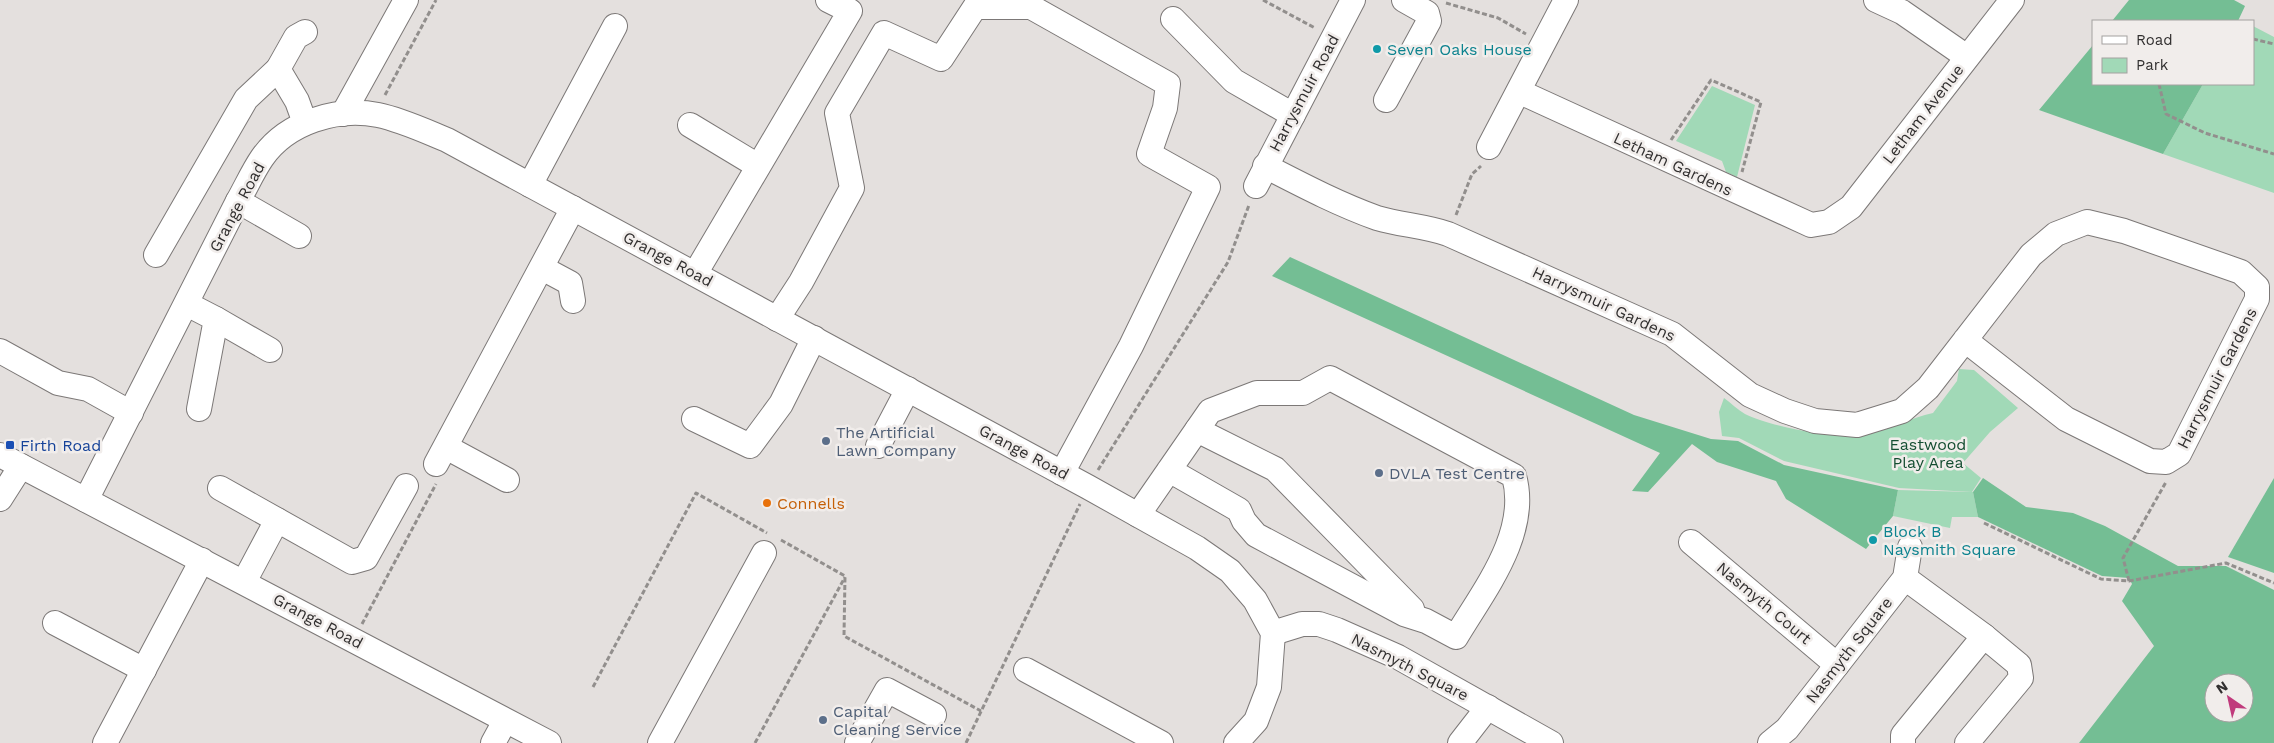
<svg xmlns="http://www.w3.org/2000/svg" width="2274" height="743" font-family="'Work Sans',sans-serif">
	<style>
		.green { fill: #a1d9b7 }
		.forest { fill: #74be94; fill-rule: evenodd }
		.lines { fill: none; stroke-linecap: round; stroke-linejoin: round }
		.minor-casing { stroke: #7c7877; stroke-width: 26 }
		.path { stroke: #928f8d; stroke-width: 3; stroke-dasharray: 5 2.5; stroke-linecap: butt }
		.minor { stroke: #fff; stroke-width: 24 }
		.culture-dot { fill: #0f9aa8; stroke: #f1edeb; stroke-width: 2 }
		.service-dot { fill: #5c6f8a; stroke: #f1edeb; stroke-width: 2 }
		.transit-dot { fill: #1a4fb4; stroke: #f1edeb; stroke-width: 2 }
		.food-dot { fill: #e8710a; stroke: #f1edeb; stroke-width: 2 }
		.labels { text-anchor: middle; dominant-baseline: central; stroke-width: 5; stroke-linejoin: round; paint-order: stroke }
		.culture-label { font-size: 16px; fill: #0d838f; stroke: #f1edeb; text-anchor: start }
		.street-label { font-size: 16px; fill: #312f2f; stroke: #f1edeb }
		.service-label { font-size: 16px; fill: #4e5e75; stroke: #f1edeb; text-anchor: start }
		.park-label { font-size: 16px; fill: #154e32; stroke: #f1edeb }
		.transit-label { font-size: 16px; fill: #164399; stroke: #f1edeb; text-anchor: start }
		.food-label { font-size: 16px; fill: #c56008; stroke: #f1edeb; text-anchor: start }
	</style>
	<rect width="100%" height="100%" fill="#e4e0de"/>
	<g class="green">
		<path d="M2253 26 2274 37V193L2163 154 2203 84H2253Z"/>
		<path d="M1712 86 1755 105 1737 177 1726 172 1722 161 1676 141Z"/>
		<path d="M1959 369 1974 370 2018 408 1990 432 1963 463 1981 478 1972 492 1899 488 1784 461 1739 438 1722 436 1719 412 1724 398C1731 403 1738 410 1745 414 1770 427 1844 441 1870 434 1892 428 1911 418 1933 413L1957 381Z"/>
		<path d="M1898 490 1973 492 1978 517H1952L1950 528 1893 516Z"/>
	</g>
	<g class="forest">
		<path d="M2129 0H2234L2245 6 2238 21H2112Z"/>
		<path d="M2093 45V84H2203L2163 154 2039 110Z"/>
		<path d="M1290 257 1634 415 1711 439 1738 441 1784 465 1898 490 1893 516 1866 549 1786 499 1776 481 1717 462 1692 444 1648 492 1632 491 1660 453 1272 276Z"/>
		<path d="M1983 478 2026 507 2073 513 2105 526 2178 566H2226L2274 590V743H2079L2154 646 2122 601 2132 584 2129 578 2102 576 1978 517 1973 492ZM2214 683H2244V713H2214Z"/>
		<path d="M2274 478V573L2228 557Z"/>
	</g>
	<g class="lines">
		<g class="minor-casing">
			<g id="minor">
				<path d="M1876 0 1902 12 1967 57"/>
				<path d="M1173 19 1234 81 1293 115"/>
				<path d="M278 69 297 101 305 123"/>
				<path d="M1520 92 1811 225 1829 222 1851 207 2012 0"/>
				<path d="M1386 100 1429 21 1427 13 1404 0"/>
				<path d="M343 114 406 0"/>
				<path d="M690 125 758 166"/>
				<path d="M1489 147 1566 0"/>
				<path d="M1265 166C1302 185 1338 204 1377 218 1401 225 1425 226 1448 234L1672 334 1750 395 1785 411 1815 421 1857 425 1902 411 1928 388 2031 255 2056 234 2087 222 2124 231 2241 272 2257 287V299L2179 454 2166 462 2150 461 2066 419 1965 340"/>
				<path d="M530 185 615 26"/>
				<path d="M1256 186 1353 0"/>
				<path d="M238 201 299 236"/>
				<path d="M156 255 246 99 278 69 296 37 305 32"/>
				<path d="M542 268 570 283 573 301"/>
				<path d="M695 274 850 11 828 0"/>
				<path d="M187 304 216 319 199 409"/>
				<path d="M216 319 270 350"/>
				<path d="M777 319 801 282 852 188 837 113 884 33 941 59 975 7H1031L1168 84 1165 108 1149 154 1208 187 1131 346 1062 473"/>
				<path d="M0 351 58 383 88 389 131 413"/>
				<path d="M694 419 750 446 781 404 814 338"/>
				<path d="M1197 430 1275 469 1412 609"/>
				<path d="M878 446 908 389"/>
				<path d="M446 447 507 480"/>
				<path d="M0 455 549 743"/>
				<path d="M436 464 573 208"/>
				<path d="M220 488 352 562 366 558 406 486"/>
				<path d="M0 499 21 466"/>
				<path d="M86 500 238 201C246 187 253 171 262 158 287 122 337 107 378 115 402 120 425 131 447 140L1088 487 1197 548 1230 571 1255 600 1273 633 1269 687 1256 721 1236 743"/>
				<path d="M1138 515 1210 411 1257 393H1303L1330 378 1514 476C1530 533 1484 590 1456 637L1426 621 1404 614 1256 535 1244 521 1239 510 1169 470"/>
				<path d="M1691 542 1837 665"/>
				<path d="M1905 578 1984 636"/>
				<path d="M244 582 277 520"/>
				<path d="M55 623 144 670"/>
				<path d="M1273 633 1302 624H1319L1337 630 1398 657 1551 743"/>
				<path d="M1026 670 1161 743"/>
				<path d="M105 743 202 560"/>
				<path d="M493 743 505 721"/>
				<path d="M660 743 764 553"/>
				<path d="M857 743 887 690 934 715"/>
				<path d="M1460 743 1488 707"/>
				<path d="M1770 743 1787 729 1905 578 1910 547"/>
				<path d="M1903 743V735L1984 636 2019 665 2021 678 1967 743"/>
			</g>
		</g>
		<g class="path">
			<path d="M1263 0 1315 28"/>
			<path d="M1446 3 1498 18 1526 34"/>
			<path d="M2253 39 2274 44"/>
			<path d="M2159 84 2166 114 2205 133 2274 154"/>
			<path d="M385 95 436 0"/>
			<path d="M1671 140 1711 80 1761 102 1742 172"/>
			<path d="M1456 215 1472 174 1481 166"/>
			<path d="M1098 470 1228 262 1249 205"/>
			<path d="M1984 523 2101 579 2129 581 2226 563 2274 583"/>
			<path d="M781 540 845 576 844 636 981 711"/>
			<path d="M2129 581 2123 558 2166 482"/>
			<path d="M362 624 436 484"/>
			<path d="M593 687 696 493 767 533"/>
			<path d="M755 743 845 577"/>
			<path d="M966 743 1080 504"/>
		</g>
		<use href="#minor" class="minor"/>
	</g>
	<g class="culture-dot">
		<circle cx="1377" cy="49" r="5"/>
		<circle cx="1873" cy="540" r="5"/>
	</g>
	<g class="service-dot">
		<circle cx="826" cy="441" r="5"/>
		<circle cx="1379" cy="473" r="5"/>
		<circle cx="823" cy="720" r="5"/>
	</g>
	<rect class="transit-dot" x="5" y="440" width="10" height="10" rx="2.5"/>
	<circle class="food-dot" cx="767" cy="503" r="5"/>
	<g class="labels">
		<g class="culture-label">
			<text x="1387" y="49">Seven Oaks House</text>
			<text x="1883" y="531">Block B<tspan x="1883" dy="18">Naysmith Square</tspan></text>
		</g>
		<g class="street-label">
			<text transform="translate(1304 93) rotate(-62)">Harrysmuir Road</text>
			<text transform="translate(1923 114) rotate(-52)">Letham Avenue</text>
			<text transform="translate(1673 164) rotate(25)">Letham Gardens</text>
			<text transform="translate(237 207) rotate(-62)">Grange Road</text>
			<text transform="translate(668 259) rotate(28)">Grange Road</text>
			<text transform="translate(1604 304) rotate(25)">Harrysmuir Gardens</text>
			<text transform="translate(2217 378) rotate(-63)">Harrysmuir Gardens</text>
			<text transform="translate(1024 452) rotate(28)">Grange Road</text>
			<text transform="translate(1764 603) rotate(40)">Nasmyth Court</text>
			<text transform="translate(318 621) rotate(28)">Grange Road</text>
			<text transform="translate(1849 650) rotate(-52)">Nasmyth Square</text>
			<text transform="translate(1410 667) rotate(27)">Nasmyth Square</text>
		</g>
		<g class="service-label">
			<text x="836" y="432">The Artificial<tspan x="836" dy="18">Lawn Company</tspan></text>
			<text x="1389" y="473">DVLA Test Centre</text>
			<text x="833" y="711">Capital<tspan x="833" dy="18">Cleaning Service</tspan></text>
		</g>
		<g class="park-label">
			<text x="1928" y="444">Eastwood<tspan x="1928" dy="18">Play Area</tspan></text>
		</g>
		<g class="transit-label">
			<text x="20" y="445">Firth Road</text>
		</g>
		<g class="food-label">
			<text x="777" y="503">Connells</text>
		</g>
	</g>
	<rect x="2092" y="20" width="162" height="65" fill="#f1edeb" stroke="#a4a1a0"/>
	<rect x="2102" y="36" width="25" height="8" fill="#ffffff" stroke="#a4a1a0"/>
	<text x="2136" y="45" font-size="15" fill="#312f2f">Road</text>
	<rect x="2102" y="58" width="25" height="15" fill="#a1d9b7" stroke="#a4a1a0"/>
	<text x="2136" y="70" font-size="15" fill="#312f2f">Park</text>
	<g transform="translate(2229 698) rotate(326)"><circle r="24" fill="#f1edeb" stroke="#a4a1a0"/>
	<path d="M0-4L9 19L0 12L-9 19Z" fill="#c03a7c"/>
	<text y="-8" font-size="14" font-weight="bold" text-anchor="middle" fill="#312f2f">N</text>
	</g>
</svg>
